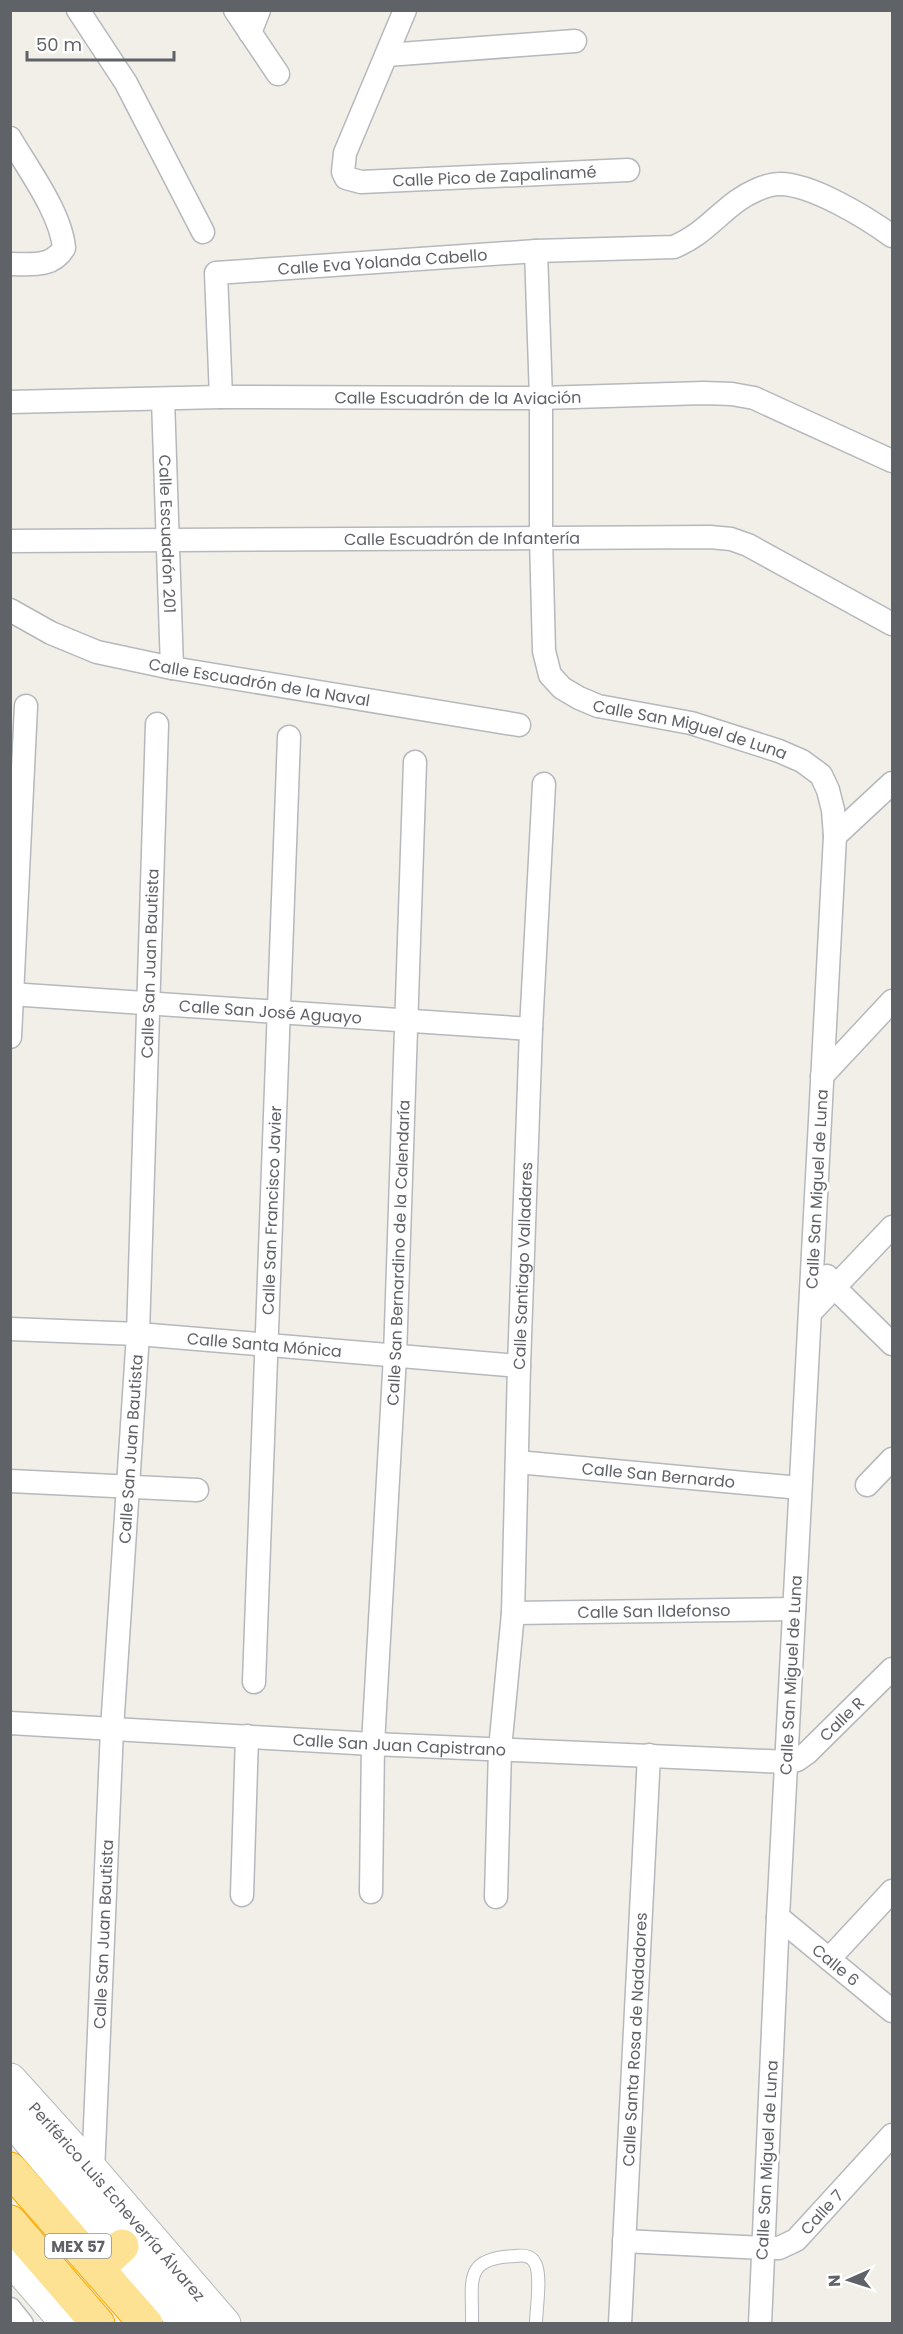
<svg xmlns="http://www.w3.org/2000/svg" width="903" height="2334" font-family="Poppins,sans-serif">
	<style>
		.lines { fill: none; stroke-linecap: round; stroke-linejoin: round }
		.lane-casing { stroke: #b5b8bc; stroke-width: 14 }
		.street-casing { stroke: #b5b8bc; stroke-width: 25 }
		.secondary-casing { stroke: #b6babf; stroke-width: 35 }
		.highway-casing { stroke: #f9ab00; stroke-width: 35 }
		.lane { stroke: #fff; stroke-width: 12 }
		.street { stroke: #fff; stroke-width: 22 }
		.secondary { stroke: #fff; stroke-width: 33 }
		.highway { stroke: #fde293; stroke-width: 33 }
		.labels { text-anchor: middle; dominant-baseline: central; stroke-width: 6; stroke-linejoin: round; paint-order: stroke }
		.shield { fill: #fff; stroke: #8f9295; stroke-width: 1.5 }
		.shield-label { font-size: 15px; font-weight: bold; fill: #5f6368 }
		.street-label { font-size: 16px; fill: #5f6368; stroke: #fff }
	</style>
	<rect width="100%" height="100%" fill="#f1efe8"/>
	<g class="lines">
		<g class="lane-casing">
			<path id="lane" d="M472 2324C473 2281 462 2258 515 2256 523 2255 531 2255 535 2263 542 2275 536 2309 536 2324"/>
		</g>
		<g class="street-casing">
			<g id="street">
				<path d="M78 10 126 83 203 232"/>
				<path d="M235 10 278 74"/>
				<path id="s1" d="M405 10 345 153 343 172 346 178 361 182 628 170"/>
				<path d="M250 33 259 10"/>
				<path d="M387 55 575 41"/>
				<path d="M10 138C28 169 61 213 64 248 52 268 31 264 10 264"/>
				<path id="s2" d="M536 251 541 398V538L544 651 550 675 562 688 579 698 598 706 691 723 779 751 802 761 821 775 828 790 833 810 835 836 778 1917 760 2324"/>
				<path id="s3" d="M221 397 216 273 536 251 674 247C702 235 714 218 737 201 748 193 766 184 780 184 812 184 867 218 892 236"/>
				<path id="s4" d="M163 399 172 668"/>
				<path id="s5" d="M10 402 221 397 541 398 704 393 732 394 754 398 892 461"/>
				<path id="s6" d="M10 541 710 537 731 539 748 545 892 624"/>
				<path id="s7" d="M10 610 51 633 97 652 172 668 519 725"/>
				<path d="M835 836 892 783"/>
				<path id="s8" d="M10 994 531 1029"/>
				<path d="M10 1037 26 706"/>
				<path d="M822 1076 892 1001"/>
				<path d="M827 1276 835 1288 892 1344"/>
				<path d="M811 1312 892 1227"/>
				<path id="s9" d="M10 1329 138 1334 519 1366"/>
				<path id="s10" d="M517 1462 800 1488"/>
				<path d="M10 1481 197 1490"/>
				<path d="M867 1485 892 1459"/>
				<path id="s11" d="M513 1613 794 1609"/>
				<path id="s12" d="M254 1682 289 737"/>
				<path id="s13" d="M10 1723 373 1744 788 1762 797 1760 807 1753 892 1669"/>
				<path id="s14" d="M371 1892 373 1744 395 1356 415 762"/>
				<path d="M242 1895 247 1736"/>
				<path id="s15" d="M496 1897 500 1749 513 1613 519 1366 531 1029 544 784"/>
				<path id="s16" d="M778 1917 892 2011"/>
				<path d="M829 1959 892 1891"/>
				<path id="s17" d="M93 2172 112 1729 138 1334 157 724"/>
				<path id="s18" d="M624 2241 763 2248H779L796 2240 892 2135"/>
				<path d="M10 2309 22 2324"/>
				<path id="s19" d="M620 2324 649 1755"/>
			</g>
		</g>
		<g class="secondary-casing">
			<g id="secondary">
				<path id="s20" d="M10 2080 93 2172 224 2324"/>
				<path d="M10 2117 187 2324"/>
				<path d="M10 2257 68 2324"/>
			</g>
		</g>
		<g class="highway-casing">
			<g id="highway">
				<path d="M10 2169 146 2324"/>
				<path d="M10 2222 98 2324"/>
				<path d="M98 2268 122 2246"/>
			</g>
		</g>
		<use href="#lane" class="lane"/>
		<use href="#street" class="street"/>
		<use href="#secondary" class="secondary"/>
		<use href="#highway" class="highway"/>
	</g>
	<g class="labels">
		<rect class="shield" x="45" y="2234" width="66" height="24" rx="4.5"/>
		<g class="shield-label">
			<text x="78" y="2246">MEX 57</text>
		</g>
		<g class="street-label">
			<text stroke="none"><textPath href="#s1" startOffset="330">Calle Pico de Zapalinamé</textPath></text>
			<text stroke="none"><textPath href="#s3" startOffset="291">Calle Eva Yolanda Cabello</textPath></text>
			<text stroke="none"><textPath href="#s5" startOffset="448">Calle Escuadrón de la Aviación</textPath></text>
			<text stroke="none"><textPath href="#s4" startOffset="135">Calle Escuadrón 201</textPath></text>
			<text stroke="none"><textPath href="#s6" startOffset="452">Calle Escuadrón de Infantería</textPath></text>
			<text stroke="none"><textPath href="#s7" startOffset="262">Calle Escuadrón de la Naval</textPath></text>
			<text stroke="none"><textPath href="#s2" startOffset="578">Calle San Miguel de Luna</textPath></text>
			<text stroke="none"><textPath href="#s17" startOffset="1210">Calle San Juan Bautista</textPath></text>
			<text stroke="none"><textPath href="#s8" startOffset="261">Calle San José Aguayo</textPath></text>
			<text transform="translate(817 1189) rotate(-87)">Calle San Miguel de Luna</text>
			<text stroke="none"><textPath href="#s12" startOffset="472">Calle San Francisco Javier</textPath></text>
			<text stroke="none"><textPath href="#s14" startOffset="640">Calle San Bernardino de la Calendaría</textPath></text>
			<text stroke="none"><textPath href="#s15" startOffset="632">Calle Santiago Valladares</textPath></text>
			<text stroke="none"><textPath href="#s9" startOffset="255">Calle Santa Mónica</textPath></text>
			<text stroke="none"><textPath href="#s17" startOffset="724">Calle San Juan Bautista</textPath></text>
			<text stroke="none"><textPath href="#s10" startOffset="142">Calle San Bernardo</textPath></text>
			<text stroke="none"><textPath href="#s11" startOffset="141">Calle San Ildefonso</textPath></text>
			<text transform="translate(791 1675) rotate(-87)">Calle San Miguel de Luna</text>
			<text stroke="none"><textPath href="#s13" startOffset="849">Calle R</textPath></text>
			<text stroke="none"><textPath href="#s13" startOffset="390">Calle San Juan Capistrano</textPath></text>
			<text stroke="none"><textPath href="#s17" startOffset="238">Calle San Juan Bautista</textPath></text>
			<text stroke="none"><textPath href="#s16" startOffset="75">Calle 6</textPath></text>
			<text stroke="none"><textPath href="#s19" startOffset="285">Calle Santa Rosa de Nadadores</textPath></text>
			<text transform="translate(767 2160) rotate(-87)">Calle San Miguel de Luna</text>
			<text stroke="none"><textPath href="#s20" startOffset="162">Periférico Luis Echeverría Álvarez</textPath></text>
			<text stroke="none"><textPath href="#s18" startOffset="212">Calle 7</textPath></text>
		</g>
	</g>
	<rect width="903" height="2334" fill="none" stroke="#5f6368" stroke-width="24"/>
	<g transform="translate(849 2280) rotate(267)" stroke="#ffffff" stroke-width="4.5" paint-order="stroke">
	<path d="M0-4.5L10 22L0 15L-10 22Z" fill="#5f6368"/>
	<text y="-9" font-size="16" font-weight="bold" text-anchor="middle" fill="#5f6368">N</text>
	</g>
	<path d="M27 51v9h147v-9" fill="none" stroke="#5f6368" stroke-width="3"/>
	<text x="36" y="51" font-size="18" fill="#5f6368" stroke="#ffffff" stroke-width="4.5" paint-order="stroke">50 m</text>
</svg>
